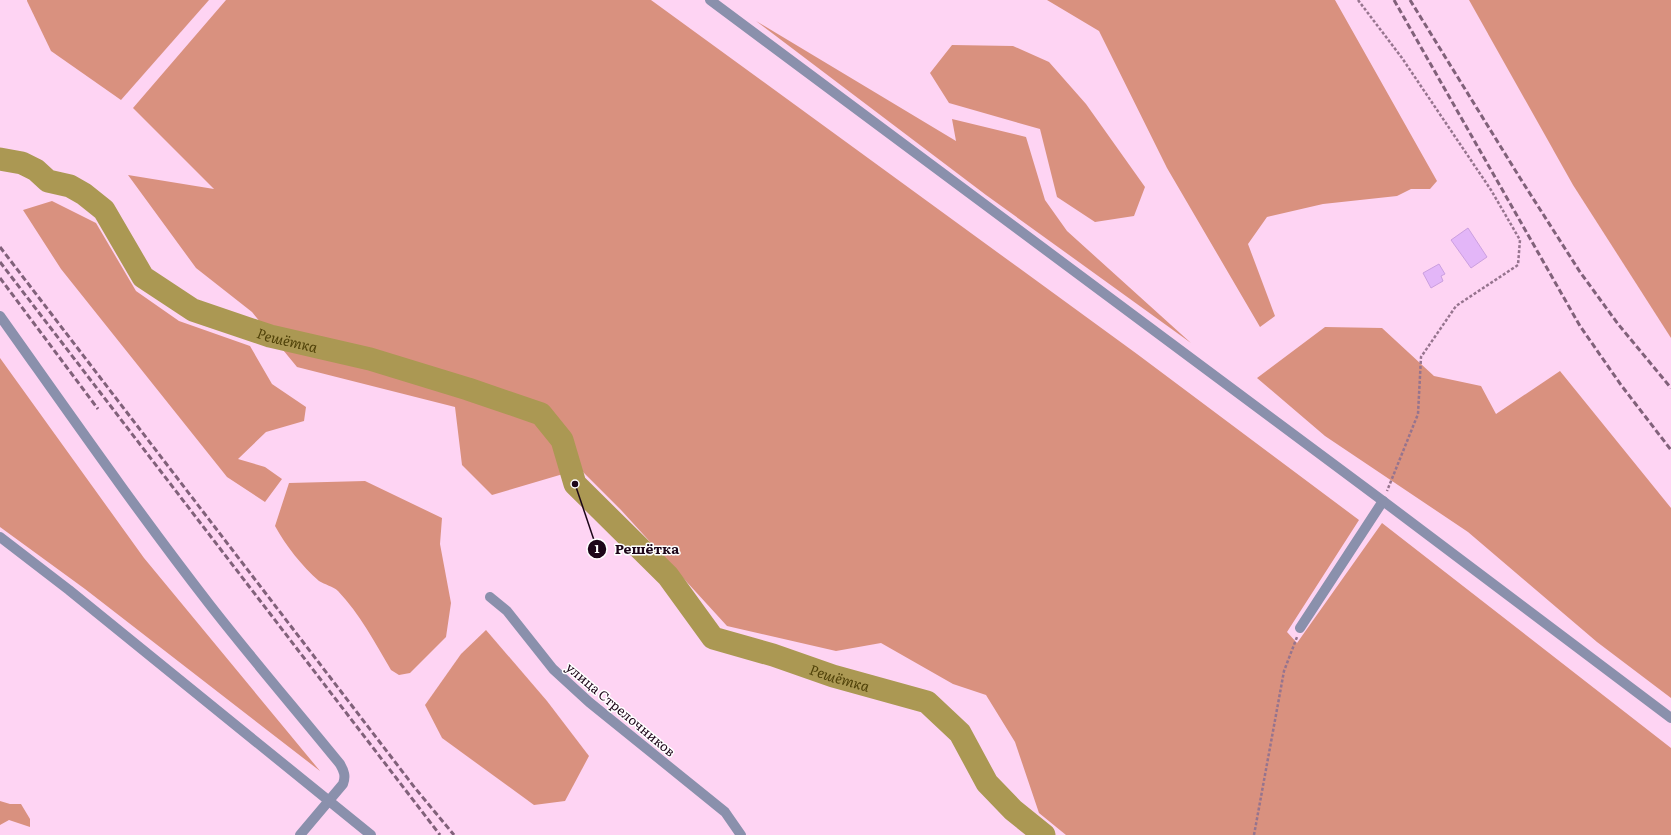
<svg xmlns="http://www.w3.org/2000/svg" width="1671" height="835" font-family="Literata,serif">
	<style>
		.forest { fill: #d9917f }
		.lines { fill: none; stroke-linecap: round; stroke-linejoin: round }
		.river { stroke: #ab9853; stroke-width: 23 }
		.building { fill: #e3b6f8; stroke: #cb9fdf }
		.path { stroke: #96748e; stroke-width: 2.5; stroke-dasharray: 3 2; stroke-linecap: butt }
		.minor { stroke: #8a90ac; stroke-width: 10 }
		.rail { stroke: #81617a; stroke-width: 3; stroke-dasharray: 6 3; stroke-linecap: butt }
		.labels { text-anchor: middle; dominant-baseline: central; stroke-width: 3; stroke-linejoin: round; paint-order: stroke }
		.street-label { font-size: 13px; fill: #1d0619; stroke: #fff }
		.water-label { font-size: 14px; font-style: italic; fill: #4f4108; stroke: #fff }
		.leader { fill: none; stroke: #1d0619; stroke-width: 1.5 }
		.callout-dot { fill: #1d0619; stroke: #fff; stroke-width: 1.5 }
		.mark-label { font-size: 12px; text-anchor: middle; font-weight: bold; fill: #fff }
		.callout-label { font-size: 14px; text-anchor: middle; font-weight: bold; fill: #1d0619; stroke: #fff; stroke-width: 3; stroke-linejoin: round; paint-order: stroke }
	</style>
	<rect width="100%" height="100%" fill="#fed4f3"/>
	<g class="forest">
		<path d="M27 0H209L121 100 51 51 27 1Z"/>
		<path d="M226 0H651L1137 354 1359 520 1287 632 1297 643 1382 523 1671 748V835H1066L1039 813 1015 742 986 695 953 684 881 643 836 651 727 626 621 510 580 469 492 495 462 465 455 407 297 367 252 312 196 268 128 175 214 189 133 108Z"/>
		<path d="M1047 0H1335L1437 181 1430 189H1411L1397 196 1323 204 1267 217 1248 244 1275 316 1260 327 1167 168 1099 31Z"/>
		<path d="M1469 0H1671V338L1573 185Z"/>
		<path d="M756 21 956 141 952 119 1026 137 1045 200 1067 231 1191 343 986 195Z"/>
		<path d="M952 45 1013 46 1049 62 1086 104 1145 187 1134 216 1095 222 1057 197 1040 129 949 103 930 73Z"/>
		<path d="M52 201 96 223 136 291 179 321 250 346 272 384 306 407 304 421 266 432 238 459 265 467 282 479 265 502 227 477 61 269 23 210Z"/>
		<path d="M1325 327 1382 328 1434 376 1481 386 1496 414 1560 371 1671 508V698L1597 642 1468 532 1325 436 1257 378Z"/>
		<path d="M0 358 144 558 320 771 85 589 0 527Z"/>
		<path d="M365 481 442 518 440 544 451 603 446 637 410 673 399 675 391 670C375 643 360 614 338 591 333 586 325 585 319 581 302 566 286 546 275 526L289 483Z"/>
		<path d="M486 630 547 701 589 756 565 801 534 805 442 738 425 705 461 654Z"/>
		<path d="M0 801 10 804H21L30 819V827L9 820 0 825Z"/>
	</g>
	<g class="lines">
		<path class="river" id="s1" d="M0 159 22 163 36 170 48 181 70 186 84 194 104 210 143 277 193 310 270 336 370 359 468 389 541 414 562 440 575 484 668 576 713 638 773 655 833 676 927 702 960 733 987 783 1013 810 1044 835"/>
	</g>
	<g class="building">
		<path d="M1468 228 1487 257 1471 268 1451 240Z"/>
		<path d="M1439 264 1445 274 1441 276 1443 281 1431 288 1423 273Z"/>
	</g>
	<g class="lines">
		<g class="path">
			<path d="M1358 0 1402 58 1491 190 1520 240 1518 265 1456 306 1421 357 1418 414 1387 491"/>
			<path d="M1254 835 1284 671 1297 637"/>
		</g>
		<g class="minor">
			<path d="M710 0 1383 501 1671 718"/>
			<path d="M0 316C69 413 137 511 210 605 252 659 297 711 340 764 344 771 346 776 343 784L300 835"/>
			<path d="M0 537 69 590 371 835"/>
			<path d="M490 597 507 611 553 669 589 702 725 812 741 835"/>
			<path d="M1300 628 1383 501"/>
		</g>
		<g class="rail">
			<path d="M1394 0 1580 326 1621 385 1671 450"/>
			<path d="M1410 0 1520 178 1580 272 1618 324 1671 388"/>
			<path d="M0 247 415 788 454 835"/>
			<path d="M0 262 440 835"/>
			<path d="M0 278 98 409"/>
		</g>
	</g>
	<g class="labels">
		<g class="street-label">
			<text transform="translate(621 709) rotate(40)">улица Стрелочников</text>
		</g>
		<g class="water-label">
			<text stroke="none"><textPath href="#s1" startOffset="355">Решётка</textPath></text>
			<text stroke="none"><textPath href="#s1" startOffset="1039">Решётка</textPath></text>
		</g>
	</g>
	<path class="leader" d="M575 484L597 549"/>
	<g class="callout-dot">
		<circle cx="575" cy="484" r="4"/>
		<circle cx="597" cy="549" r="10"/>
	</g>
	<g class="mark-label">
		<text x="597" y="553">1</text>
	</g>
	<g class="callout-label">
		<text x="647" y="554">Решётка</text>
	</g>
</svg>
